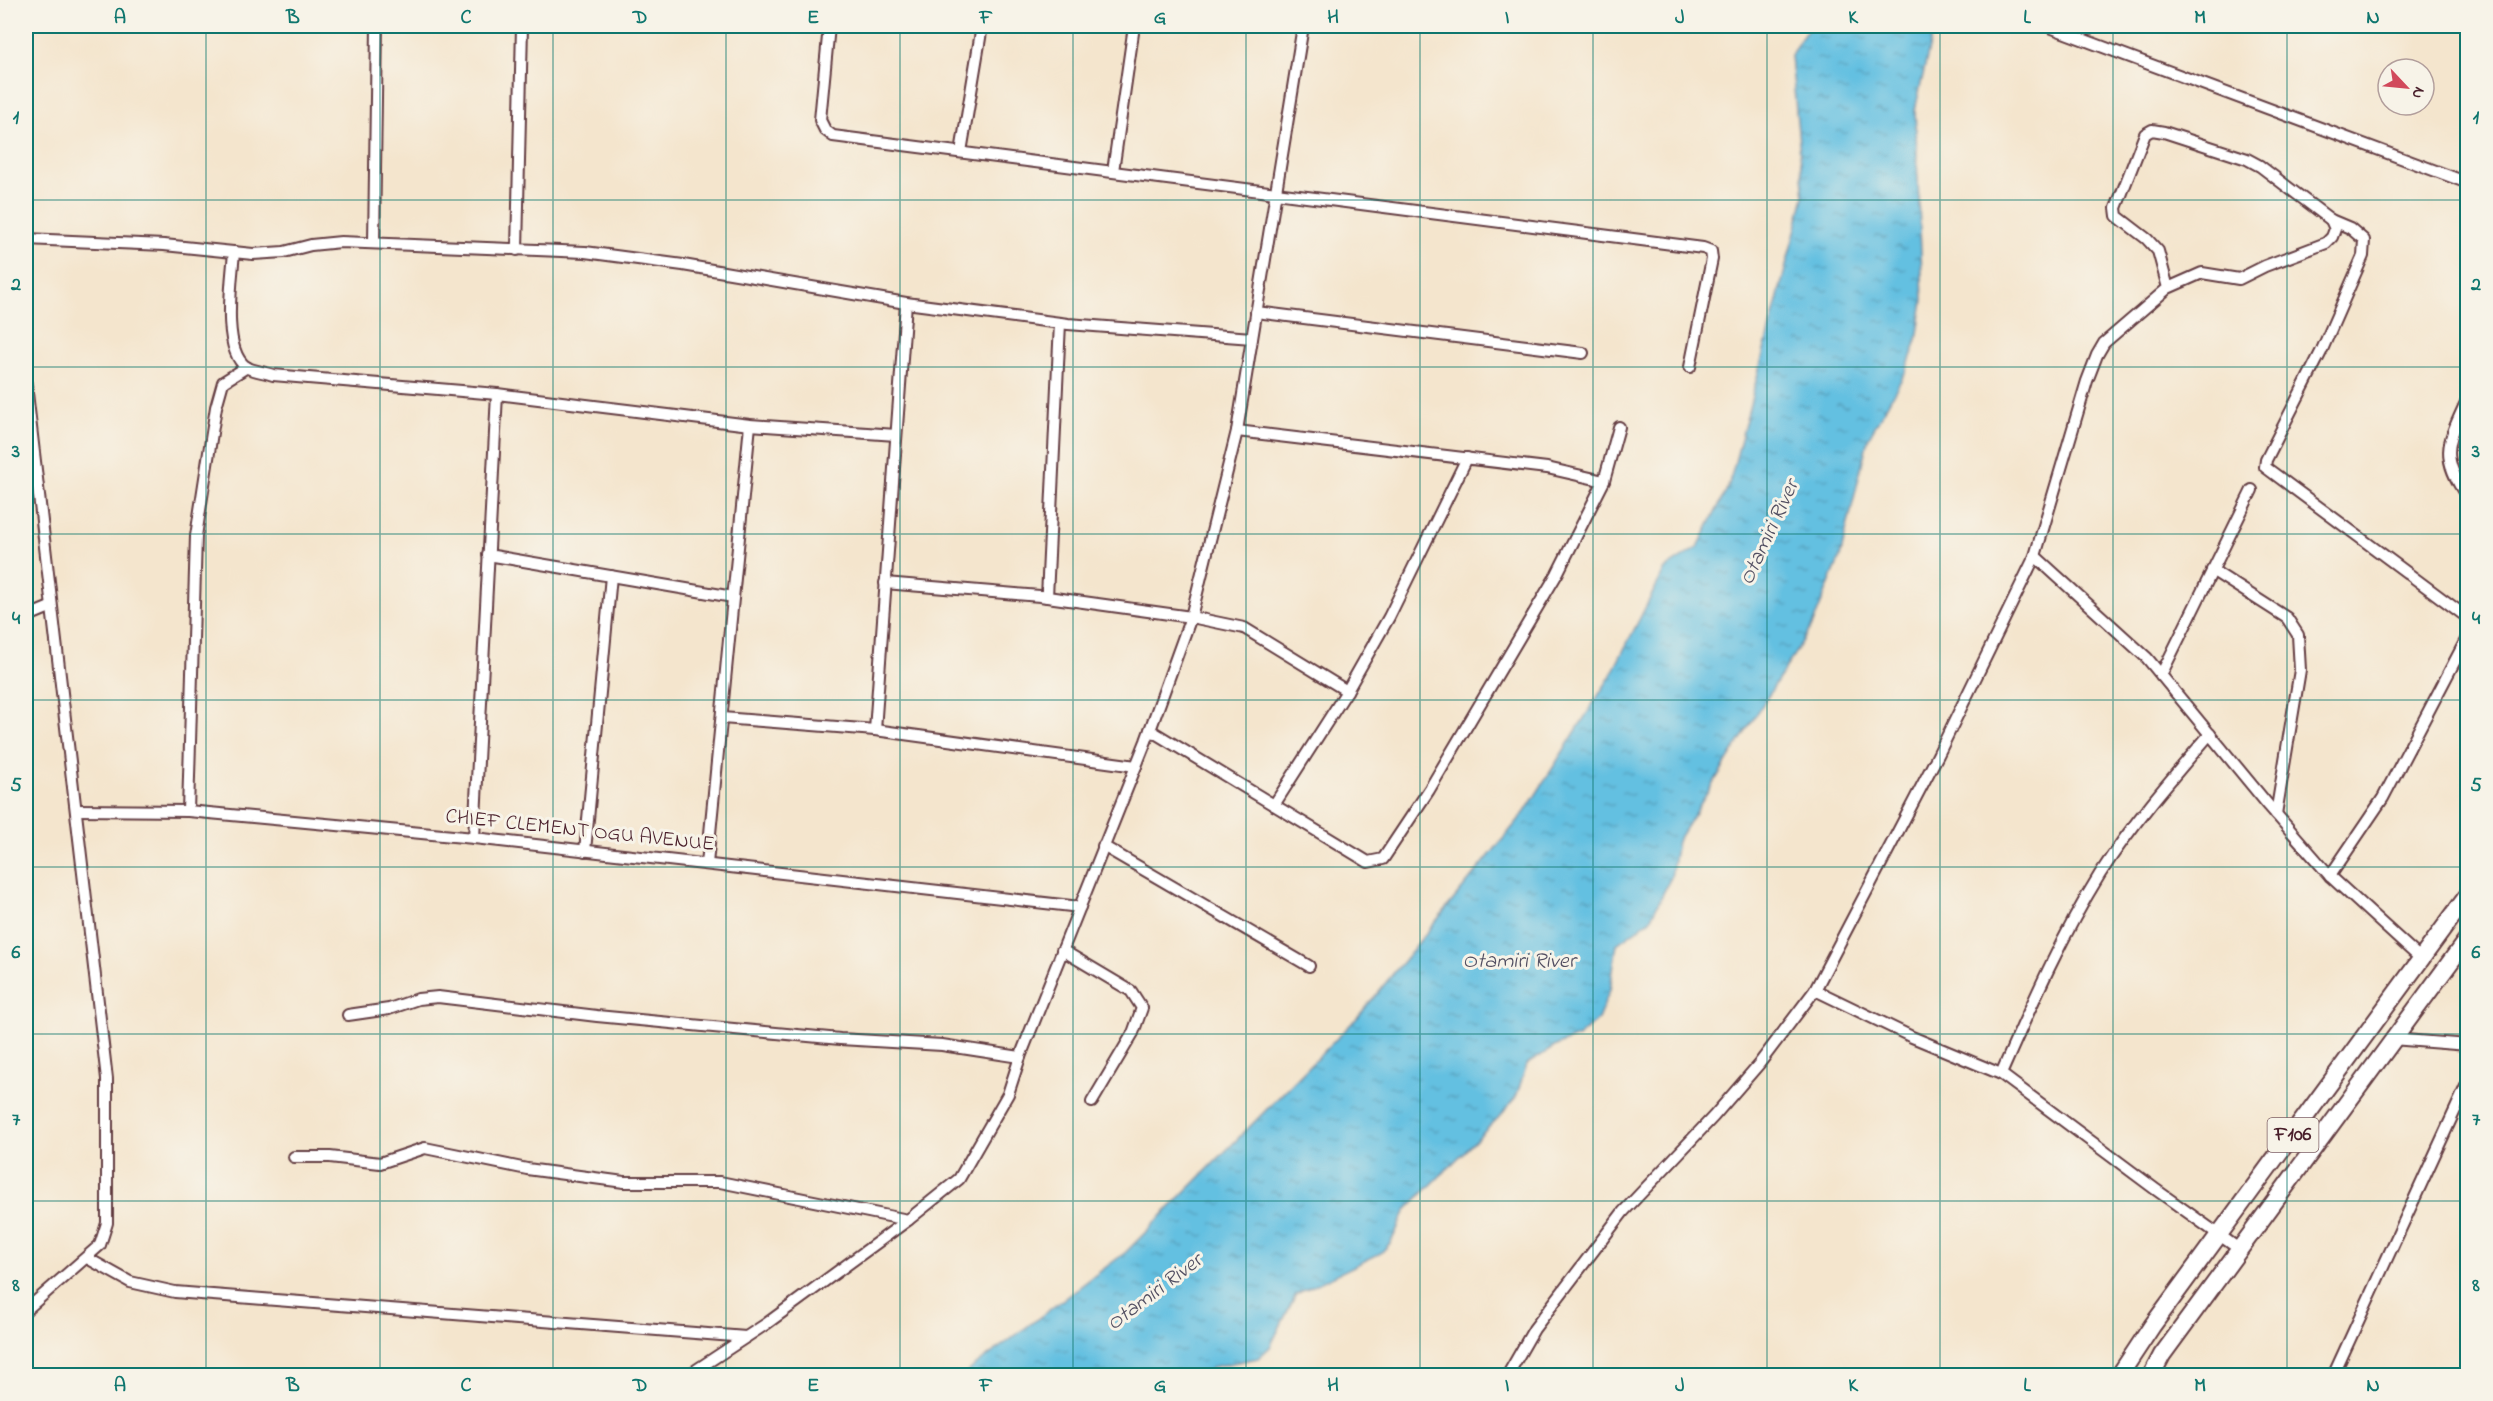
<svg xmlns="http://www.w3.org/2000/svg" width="2493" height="1401" font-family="'Indie Flower',sans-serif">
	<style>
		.water { fill: url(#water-ripples); stroke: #567086; stroke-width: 1.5 }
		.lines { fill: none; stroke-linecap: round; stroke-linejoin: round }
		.minor-casing { stroke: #643d43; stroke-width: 14 }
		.primary-casing { stroke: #643d43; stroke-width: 20 }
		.minor { stroke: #fff; stroke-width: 10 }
		.primary { stroke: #fff; stroke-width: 16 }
		.grid { fill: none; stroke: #0f766e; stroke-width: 1.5; stroke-opacity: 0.55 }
		.labels { text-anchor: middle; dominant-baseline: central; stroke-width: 6; stroke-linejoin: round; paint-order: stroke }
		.shield { fill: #f7f3e8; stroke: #7e5f64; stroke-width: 1.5 }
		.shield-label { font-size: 20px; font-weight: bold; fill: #4a1f2b }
		.street-label { font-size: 21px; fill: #4a1f2b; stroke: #f7f3e8 }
		.water-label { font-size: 22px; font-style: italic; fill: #524f62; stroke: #f7f3e8 }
		.neatline { fill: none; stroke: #0f766e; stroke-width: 2 }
		.grid-label { font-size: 20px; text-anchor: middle; font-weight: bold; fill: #0f766e }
	</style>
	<defs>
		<pattern id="water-ripples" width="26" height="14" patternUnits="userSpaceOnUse" patternTransform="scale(1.5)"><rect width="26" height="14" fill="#63c0e1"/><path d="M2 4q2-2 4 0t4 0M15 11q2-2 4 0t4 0" fill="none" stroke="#549bb7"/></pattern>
	</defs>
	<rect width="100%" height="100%" fill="#f7f3e8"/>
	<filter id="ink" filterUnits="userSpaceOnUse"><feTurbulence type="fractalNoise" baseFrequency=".0167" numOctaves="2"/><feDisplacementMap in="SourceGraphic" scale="12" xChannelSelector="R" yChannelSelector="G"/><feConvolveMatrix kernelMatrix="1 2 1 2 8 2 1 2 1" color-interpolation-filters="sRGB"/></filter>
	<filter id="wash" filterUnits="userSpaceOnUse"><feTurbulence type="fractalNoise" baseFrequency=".008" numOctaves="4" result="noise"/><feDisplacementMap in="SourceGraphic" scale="24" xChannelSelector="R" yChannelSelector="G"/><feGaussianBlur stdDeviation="1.35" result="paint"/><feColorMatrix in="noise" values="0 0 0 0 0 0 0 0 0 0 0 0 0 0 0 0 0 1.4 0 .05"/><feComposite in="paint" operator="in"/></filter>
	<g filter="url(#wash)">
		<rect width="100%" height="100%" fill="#f4e5cd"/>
		<path class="water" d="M1810 26H1934L1915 110 1923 300 1917 340 1906 371 1868 439 1840 557 1812 626 1677 841 1671 877 1650 920 1617 944 1610 990 1598 1019 1579 1036 1556 1046 1527 1064 1516 1097 1501 1115 1406 1210 1391 1242 1381 1253 1296 1294 1270 1347 1258 1358 1212 1367 1208 1375H963L1126 1252 1357 1018 1525 812 1610 677 1665 569 1698 547 1729 485 1804 197 1791 56C1796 43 1803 37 1810 26Z"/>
	</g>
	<g filter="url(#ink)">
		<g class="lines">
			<g class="minor-casing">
				<g id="minor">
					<path d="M829 26 820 120 825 130 833 136 1703 248 1711 251 1712 259 1690 367"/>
					<path d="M2047 26 2468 183"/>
					<path d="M961 152 982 26"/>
					<path d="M1113 171 1134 26"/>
					<path d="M2331 220 2350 228 2364 240 2363 256 2321 352 2266 460 2265 467 2468 618"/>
					<path d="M26 239 164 245 253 254 284 252 311 245 341 242 585 252 683 265 906 303 1068 324 1252 338"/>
					<path d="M374 243 377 26"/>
					<path d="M517 250 522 26"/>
					<path d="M234 252C232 280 221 348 246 367 252 371 265 372 273 375L497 394 750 425 896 435"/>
					<path d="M1256 312 1583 353"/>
					<path d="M26 384 107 1079V1223L100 1245 26 1310"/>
					<path d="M2468 398C2448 442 2438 455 2468 498"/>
					<path d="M1237 431 1547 468 1604 481"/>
					<path d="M488 555 733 597"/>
					<path d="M2035 556 2147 658 2269 806 2330 876 2421 959"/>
					<path d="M2212 570 2287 618 2298 635 2300 670 2276 814"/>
					<path d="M885 583 1040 596 1191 617 1244 628 1347 691"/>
					<path d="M1047 597 1060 323"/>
					<path d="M26 617 50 607"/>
					<path d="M2161 675 2252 490"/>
					<path d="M722 718 875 730 1136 766"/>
					<path d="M875 730 906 303"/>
					<path d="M1150 730 1368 862 1383 859 1429 790 1557 574 1604 481 1619 427"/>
					<path d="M2210 734C2171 779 2132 824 2100 874 2061 937 2031 1006 2001 1074L2155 1189 2239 1249"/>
					<path d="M1274 805 1347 691 1389 617 1467 458"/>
					<path d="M76 810 188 811 474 838 1080 907"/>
					<path d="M188 811 196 536 216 407 223 382 247 367"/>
					<path d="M474 838 497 394"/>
					<path d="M1103 846 1309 966"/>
					<path d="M585 851 611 576"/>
					<path d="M707 864 750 425"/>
					<path d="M2330 876 2383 798 2468 636"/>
					<path d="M1062 950 1131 991 1142 1008 1133 1033 1092 1102"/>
					<path d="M1815 990 1912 1037 2001 1074"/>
					<path d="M348 1015 389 1009 418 999 438 997 597 1016 840 1039 942 1045 1020 1057"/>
					<path d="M2392 1039 2468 1045"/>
					<path d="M294 1157H330L380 1163 425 1148 527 1169 624 1182H720L908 1220"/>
					<path d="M87 1258 130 1282 175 1292 746 1337"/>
					<path d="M687 1376 766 1324 908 1220 959 1179 1008 1094 1020 1057 1146 741 1191 617 1237 431 1303 26"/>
					<path d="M1507 1376 1534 1329 1623 1212 1714 1116 1759 1064 1815 990 1938 755 2035 556 2087 381 2097 355 2104 343 2168 288 2202 273 2239 279 2265 266 2326 243 2332 237 2335 229 2331 220 2260 166 2247 159 2164 132 2152 130 2145 134 2116 208 2117 216 2147 239 2158 251 2168 288"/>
					<path d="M2333 1376 2468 1082"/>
				</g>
			</g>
			<g class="primary-casing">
				<g id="primary">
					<path d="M2119 1376 2152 1326 2468 895"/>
					<path d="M2151 1376 2162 1355 2468 938"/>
				</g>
			</g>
			<use href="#minor" class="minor"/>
			<use href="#primary" class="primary"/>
		</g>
	</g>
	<path class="grid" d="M206 26V1376M380 26V1376M553 26V1376M726 26V1376M900 26V1376M1073 26V1376M1246 26V1376M1420 26V1376M1593 26V1376M1767 26V1376M1940 26V1376M2113 26V1376M2287 26V1376M26 200H2468M26 367H2468M26 534H2468M26 700H2468M26 867H2468M26 1034H2468M26 1201H2468"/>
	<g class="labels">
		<rect class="shield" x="2267.5" y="1118" width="51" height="34" rx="4.5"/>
		<g class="shield-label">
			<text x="2293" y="1135">F106</text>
		</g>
		<g class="street-label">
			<text transform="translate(580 831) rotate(6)">CHIEF CLEMENT OGU AVENUE</text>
		</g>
		<g class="water-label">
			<text transform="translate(1770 533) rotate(-65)">Otamiri River</text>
			<text x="1519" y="962">Otamiri River</text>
			<text transform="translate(1155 1293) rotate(-37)">Otamiri River</text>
		</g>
	</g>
	<rect width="2493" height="1401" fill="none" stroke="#f7f3e8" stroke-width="66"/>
	<g transform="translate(2406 87) rotate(116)"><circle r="28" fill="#f7f3e8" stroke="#b29e9c" stroke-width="1.5"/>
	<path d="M0-4.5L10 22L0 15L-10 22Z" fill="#d1495b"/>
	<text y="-9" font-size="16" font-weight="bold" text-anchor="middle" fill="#4a1f2b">N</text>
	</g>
	<rect x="33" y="33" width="2427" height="1335" class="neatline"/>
	<g class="grid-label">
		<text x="120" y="23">A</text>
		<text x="293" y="23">B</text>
		<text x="466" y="23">C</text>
		<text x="640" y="23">D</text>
		<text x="813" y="23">E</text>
		<text x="986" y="23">F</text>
		<text x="1160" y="23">G</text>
		<text x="1333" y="23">H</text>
		<text x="1507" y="23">I</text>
		<text x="1680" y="23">J</text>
		<text x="1853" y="23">K</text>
		<text x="2027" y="23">L</text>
		<text x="2200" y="23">M</text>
		<text x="2373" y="23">N</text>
		<text x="16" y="123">1</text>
		<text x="2476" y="123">1</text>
		<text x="16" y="290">2</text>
		<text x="2476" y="290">2</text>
		<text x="16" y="457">3</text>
		<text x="2476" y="457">3</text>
		<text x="16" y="624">4</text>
		<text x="2476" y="624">4</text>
		<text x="16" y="791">5</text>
		<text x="2476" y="791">5</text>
		<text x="16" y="958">6</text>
		<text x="2476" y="958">6</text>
		<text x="16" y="1125">7</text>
		<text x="2476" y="1125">7</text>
		<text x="16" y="1291">8</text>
		<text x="2476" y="1291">8</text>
		<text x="120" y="1391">A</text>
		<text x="293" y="1391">B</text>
		<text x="466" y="1391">C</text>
		<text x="640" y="1391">D</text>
		<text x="813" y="1391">E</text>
		<text x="986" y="1391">F</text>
		<text x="1160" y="1391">G</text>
		<text x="1333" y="1391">H</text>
		<text x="1507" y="1391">I</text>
		<text x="1680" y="1391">J</text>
		<text x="1853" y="1391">K</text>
		<text x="2027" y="1391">L</text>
		<text x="2200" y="1391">M</text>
		<text x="2373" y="1391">N</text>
	</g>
</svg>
